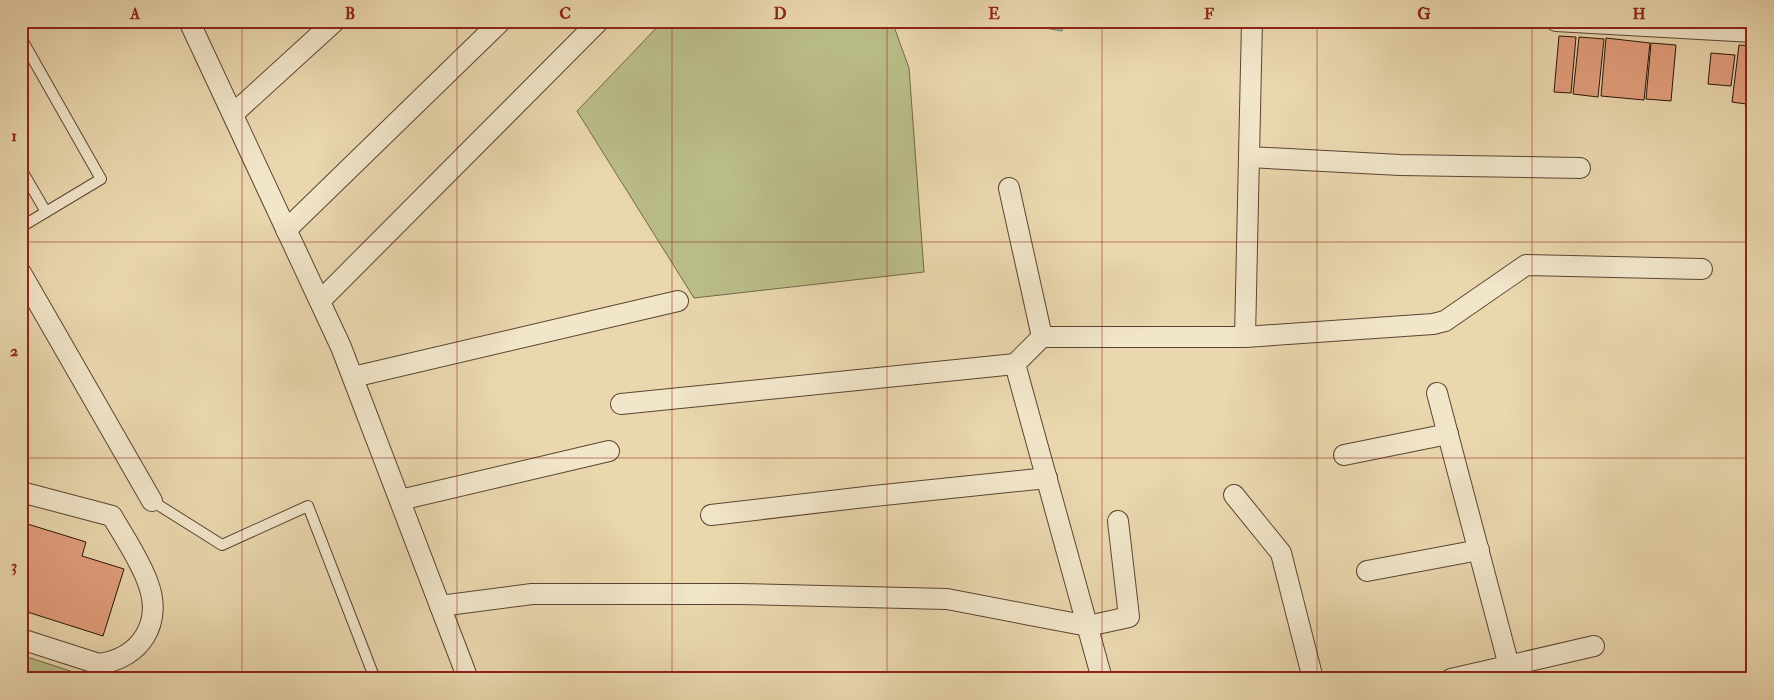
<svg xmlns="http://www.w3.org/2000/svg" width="1774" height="700" font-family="'IM FELL Double Pica',serif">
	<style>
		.green { fill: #babd88; stroke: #726848 }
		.water { fill: #98b9ad; stroke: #6c776b }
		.building { fill: #e39f7d; stroke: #2a1409 }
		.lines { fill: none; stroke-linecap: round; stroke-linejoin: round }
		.lane-casing { stroke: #5a4532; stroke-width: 12 }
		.street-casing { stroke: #5a4532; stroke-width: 22 }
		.lane { stroke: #f1e5ca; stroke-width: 10 }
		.street { stroke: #f1e5ca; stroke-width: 20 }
		.grid { fill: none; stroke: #8f2418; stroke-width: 1; stroke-opacity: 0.55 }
		.neatline { fill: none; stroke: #8f2418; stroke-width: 2 }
		.grid-label { font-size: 16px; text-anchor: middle; font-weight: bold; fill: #8f2418 }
	</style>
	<rect width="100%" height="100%" fill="#ead7ae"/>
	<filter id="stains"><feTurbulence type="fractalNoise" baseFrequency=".004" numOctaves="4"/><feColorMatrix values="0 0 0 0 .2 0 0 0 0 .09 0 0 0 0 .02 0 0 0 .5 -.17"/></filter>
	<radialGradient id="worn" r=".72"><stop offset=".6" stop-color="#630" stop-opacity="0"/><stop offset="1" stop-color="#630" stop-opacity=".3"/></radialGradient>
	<g class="green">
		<path d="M663 21H892L909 68 924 272 694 298 577 111Z"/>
		<path d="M21 655 95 679H24L21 677Z"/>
	</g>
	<path class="water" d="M1004 21H1062V31Z"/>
	<g class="building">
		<path d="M1559 36 1576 37 1571 93 1554 92Z"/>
		<path d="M1579 37 1604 39 1598 97 1573 94Z"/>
		<path d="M1606 38 1650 43 1644 100 1601 96Z"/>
		<path d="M1651 43 1676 45 1671 101 1646 99Z"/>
		<path d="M1739 45 1753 46V105L1732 102Z"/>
		<path d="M1711 53 1735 55 1731 86 1708 84Z"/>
		<path d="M21 522 86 542 82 556 124 569 103 636 21 610Z"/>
	</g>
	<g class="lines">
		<g class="lane-casing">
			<g id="lane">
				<path d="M21 38 101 179 21 227"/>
				<path d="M21 169 46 212"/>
				<path d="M152 501 222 545 308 506 375 679"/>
			</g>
		</g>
		<g class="street-casing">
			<g id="street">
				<path d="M189 21 341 347 468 679"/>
				<path d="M1556 21 1753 32"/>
				<path d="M233 114 335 21"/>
				<path d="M1249 157 1400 165 1580 168"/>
				<path d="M1009 188 1042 337"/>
				<path d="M286 230 501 21"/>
				<path d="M21 273 152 501"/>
				<path d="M320 301 599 21"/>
				<path d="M1245 337 1252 21"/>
				<path d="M353 377 678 301"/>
				<path d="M1437 393 1509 666"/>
				<path d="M621 404 1015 364"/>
				<path d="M1344 455 1448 434"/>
				<path d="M21 492 112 516C124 537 140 560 148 583 163 623 141 658 99 664L21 639"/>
				<path d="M1234 495 1281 553 1313 679"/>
				<path d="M400 500 609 451"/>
				<path d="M711 515 874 496 1047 478"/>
				<path d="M1367 571 1479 550"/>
				<path d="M440 606 532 594H739L947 599 1088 626 1129 617 1118 521"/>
				<path d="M1102 679 1015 364 1042 337H1245L1433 324 1445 321 1526 265 1702 269"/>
				<path d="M1451 679 1594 646"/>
			</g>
		</g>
		<use href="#lane" class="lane"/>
		<use href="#street" class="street"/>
	</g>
	<path class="grid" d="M242 21V679M457 21V679M672 21V679M887 21V679M1102 21V679M1317 21V679M1532 21V679M21 242H1753M21 458H1753"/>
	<rect width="1774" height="700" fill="none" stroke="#ead7ae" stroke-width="55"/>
	<rect x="28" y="28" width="1718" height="644" class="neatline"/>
	<g class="grid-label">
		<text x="135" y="19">A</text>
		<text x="350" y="19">B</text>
		<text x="565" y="19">C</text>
		<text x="780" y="19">D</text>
		<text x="994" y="19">E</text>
		<text x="1209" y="19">F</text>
		<text x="1424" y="19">G</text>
		<text x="1639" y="19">H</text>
		<text x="14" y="141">1</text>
		<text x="14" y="356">2</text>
		<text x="14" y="571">3</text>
	</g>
	<rect width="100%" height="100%" filter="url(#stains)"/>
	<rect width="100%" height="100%" fill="url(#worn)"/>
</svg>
